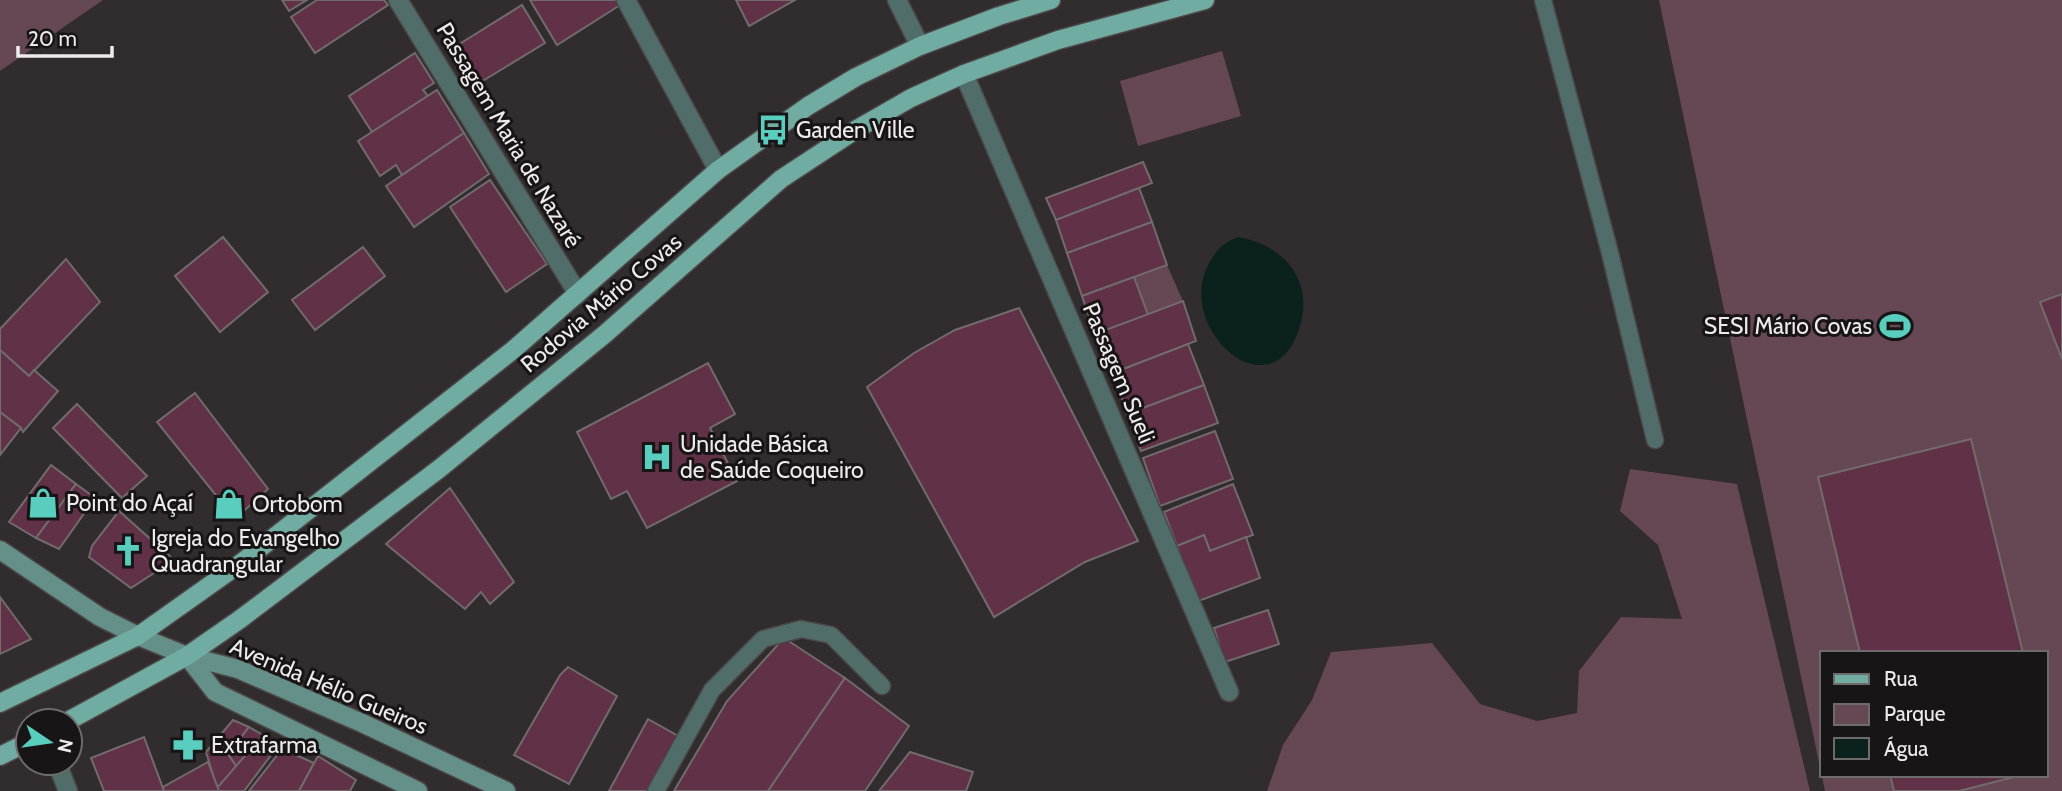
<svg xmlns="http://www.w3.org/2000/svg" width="2062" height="791" font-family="Cabin,sans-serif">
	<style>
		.green { fill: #664754; fill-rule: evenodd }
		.water { fill: #0a211e }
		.building { fill: #603147; stroke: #726b6e; stroke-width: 2 }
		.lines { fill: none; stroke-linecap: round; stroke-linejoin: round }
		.service-casing { stroke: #4c4749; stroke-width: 19 }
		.minor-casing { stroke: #4c4749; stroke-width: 21 }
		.tertiary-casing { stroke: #4c4749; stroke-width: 21 }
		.secondary-casing { stroke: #4c4749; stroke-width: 21 }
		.primary-casing { stroke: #4c4749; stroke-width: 21 }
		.service { stroke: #516d69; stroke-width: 16 }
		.minor { stroke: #516d69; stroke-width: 18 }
		.tertiary { stroke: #516d69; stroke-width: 18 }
		.secondary { stroke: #649089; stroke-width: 18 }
		.primary { stroke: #71aca3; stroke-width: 18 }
		.labels { text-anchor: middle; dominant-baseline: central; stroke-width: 6; stroke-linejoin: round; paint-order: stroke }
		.poi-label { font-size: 23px; fill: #efebed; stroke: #181516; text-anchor: start }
		.street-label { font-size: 23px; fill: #efebed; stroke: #181516 }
	</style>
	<rect width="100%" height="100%" fill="#312c2e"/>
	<g class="green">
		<path d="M0 0H103L0 71Z"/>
		<path d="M1659 0H2062V791H1825ZM1822 653H2046V775H1822Z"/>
		<path d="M1222 51 1241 116 1138 146 1120 81Z"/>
		<path d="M1167 265 1183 301 1148 315 1134 277Z"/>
		<path d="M1630 469 1737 484 1810 791H1267L1283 745 1312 700 1331 652 1432 643 1480 704 1537 721 1577 713 1579 671 1621 617 1682 619 1658 545 1620 511Z"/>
	</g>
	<path class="water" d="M1238 237C1288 246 1317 285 1297 335 1266 412 1171 324 1211 260 1218 248 1225 242 1238 237Z"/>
	<g class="building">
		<path d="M282 0H307L289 11Z"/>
		<path d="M317 0H384L388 5 315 53 291 17Z"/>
		<path d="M530 0H624L625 2 557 45Z"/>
		<path d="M736 0H795L749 26Z"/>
		<path d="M522 5 545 43 476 85 453 48Z"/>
		<path d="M415 53 434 83 423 90 428 96 372 132 349 96Z"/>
		<path d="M437 90 464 133 402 175 396 165 380 176 358 141Z"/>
		<path d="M464 133 489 174 414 227 386 186Z"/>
		<path d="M1143 162 1152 183 1056 220 1046 198Z"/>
		<path d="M490 180 547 264 506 292 450 207Z"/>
		<path d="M1139 188 1152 222 1067 253 1056 220Z"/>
		<path d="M1152 222 1167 265 1082 296 1067 253Z"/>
		<path d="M223 237 268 292 220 332 175 276Z"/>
		<path d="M363 247 385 276 315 330 292 300Z"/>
		<path d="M66 259 100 302 29 376 0 350V329Z"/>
		<path d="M1134 277 1148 315 1095 334 1082 296Z"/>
		<path d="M2062 294V359L2040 302Z"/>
		<path d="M1183 301 1196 341 1113 373 1095 334Z"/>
		<path d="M1019 308 1138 541 1085 562 994 617 867 387 914 353 955 330Z"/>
		<path d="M1188 344 1204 385 1127 414 1113 373Z"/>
		<path d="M0 350 29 376 34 370 58 391 23 432 21 428 0 412Z"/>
		<path d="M708 363 735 414 710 428 737 481 647 528 627 491 611 499 577 432Z"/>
		<path d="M1204 385 1218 423 1141 451 1127 414Z"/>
		<path d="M195 393 268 489 235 519 157 422Z"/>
		<path d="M77 404 147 476 122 498 53 428Z"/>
		<path d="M0 412 21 428 0 455Z"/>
		<path d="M1215 431 1233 479 1160 506 1143 458Z"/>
		<path d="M1971 439 2023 653H1860L1818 477Z"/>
		<path d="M51 465 76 484 36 538 9 522Z"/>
		<path d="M76 484 95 498 59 549 36 538Z"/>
		<path d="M1233 484 1253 535 1210 551 1204 535 1177 546 1164 512Z"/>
		<path d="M450 488 514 582 490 604 481 592 465 609 386 544Z"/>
		<path d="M119 511 174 560 131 588 89 557 92 546Z"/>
		<path d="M1204 535 1210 551 1246 537 1260 578 1196 602 1177 546Z"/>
		<path d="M0 597 31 639 0 654Z"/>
		<path d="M1268 610 1279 644 1225 662 1214 628Z"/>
		<path d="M784 638 845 678 768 791H674L727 701Z"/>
		<path d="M568 667 617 696 569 784 514 755 560 675Z"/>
		<path d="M845 678 909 726 865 791H768Z"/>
		<path d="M648 719 678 736 648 791H609Z"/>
		<path d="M233 720 249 727 228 754 237 767 217 788 206 752Z"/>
		<path d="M249 727 263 735 237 767 228 754Z"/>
		<path d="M263 735 278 746 244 791H219L217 788Z"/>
		<path d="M144 737 164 791H104L91 758Z"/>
		<path d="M282 749 314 763 299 791H249Z"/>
		<path d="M910 752 973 772 966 791H879Z"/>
		<path d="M318 756 356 780 350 791H299Z"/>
		<path d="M208 762 219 791H164L163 787Z"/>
		<path d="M1890 775H2022L1959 791H1894Z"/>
	</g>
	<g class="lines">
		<g class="service-casing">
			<g id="service">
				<path d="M1543 0 1610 253 1655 440"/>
				<path d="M656 791 712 690 763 639 801 629 831 635 882 686"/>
			</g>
		</g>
		<g class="minor-casing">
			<g id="minor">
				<path d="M398 0 578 294"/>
				<path d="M626 0 718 170"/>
				<path d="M897 0 920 46"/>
				<path d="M964 74 1229 692"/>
			</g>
		</g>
		<g class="tertiary-casing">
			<path id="tertiary" d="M57 763 68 791"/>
		</g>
		<g class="secondary-casing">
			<g id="secondary">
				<path d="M0 550 100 617 138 636 187 656 238 669 362 723 506 791"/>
				<path d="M187 656 215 692 418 791"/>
			</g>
		</g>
		<g class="primary-casing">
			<g id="primary">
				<path d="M0 703 138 636 241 563 513 350 718 170 808 106 856 77 920 46 999 16 1051 0"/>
				<path d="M68 721 187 656 239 620 439 469 605 334 781 179 857 129 911 98 964 74 1058 40 1205 0"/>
				<path d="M0 756 28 742"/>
			</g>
		</g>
		<use href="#service" class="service"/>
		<use href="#minor" class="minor"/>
		<use href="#tertiary" class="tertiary"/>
		<use href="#secondary" class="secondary"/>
		<use href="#primary" class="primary"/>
	</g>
	<defs>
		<g id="bus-bare" transform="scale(2.415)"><path d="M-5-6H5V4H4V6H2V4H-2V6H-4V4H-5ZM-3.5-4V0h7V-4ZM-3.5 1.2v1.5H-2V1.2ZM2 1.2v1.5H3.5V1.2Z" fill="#59cebf" stroke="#181516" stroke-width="2.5" paint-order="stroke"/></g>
		<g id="stadium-bare" transform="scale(2.415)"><path d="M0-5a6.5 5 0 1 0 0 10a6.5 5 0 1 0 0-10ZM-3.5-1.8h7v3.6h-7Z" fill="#59cebf" stroke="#181516" stroke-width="2.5" paint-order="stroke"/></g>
		<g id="hospital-bare" transform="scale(2.415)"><path d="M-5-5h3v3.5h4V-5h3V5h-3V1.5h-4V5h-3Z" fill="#59cebf" stroke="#181516" stroke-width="2.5" paint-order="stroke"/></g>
		<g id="shop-bare" transform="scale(2.415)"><path d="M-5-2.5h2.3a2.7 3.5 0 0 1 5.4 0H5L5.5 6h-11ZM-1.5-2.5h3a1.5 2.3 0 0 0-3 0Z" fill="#59cebf" stroke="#181516" stroke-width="2.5" paint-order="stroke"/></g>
		<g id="church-bare" transform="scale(2.415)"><path d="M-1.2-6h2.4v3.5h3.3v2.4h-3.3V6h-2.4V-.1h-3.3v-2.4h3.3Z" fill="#59cebf" stroke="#181516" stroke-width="2.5" paint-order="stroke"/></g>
		<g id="pharmacy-bare" transform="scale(2.415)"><path d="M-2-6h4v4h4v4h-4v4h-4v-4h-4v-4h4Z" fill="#59cebf" stroke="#181516" stroke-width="2.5" paint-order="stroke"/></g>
	</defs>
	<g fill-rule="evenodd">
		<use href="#bus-bare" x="773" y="130"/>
		<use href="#stadium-bare" x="1895" y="326"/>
		<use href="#hospital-bare" x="657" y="457"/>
		<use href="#shop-bare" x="43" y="503"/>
		<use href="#shop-bare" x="229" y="504"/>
		<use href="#church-bare" x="128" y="551"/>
		<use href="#pharmacy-bare" x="188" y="745"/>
	</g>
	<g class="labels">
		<g class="poi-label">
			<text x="796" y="130">Garden Ville</text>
			<text x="1872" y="326" text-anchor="end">SESI Mário Covas</text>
			<text x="680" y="444">Unidade Básica<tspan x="680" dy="26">de Saúde Coqueiro</tspan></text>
			<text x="66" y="503">Point do Açaí</text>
			<text x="252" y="504">Ortobom</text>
			<text x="151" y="538">Igreja do Evangelho<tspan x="151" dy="26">Quadrangular</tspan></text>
			<text x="211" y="745">Extrafarma</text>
		</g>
		<g class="street-label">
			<text transform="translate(509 135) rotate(59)">Passagem Maria de Nazaré</text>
			<text transform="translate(601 303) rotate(-40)">Rodovia Mário Covas</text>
			<text transform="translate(1119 373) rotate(67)">Passagem Sueli</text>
			<text transform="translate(329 686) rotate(23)">Avenida Hélio Gueiros</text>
		</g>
	</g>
	<rect x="1820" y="651" width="228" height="126" fill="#181516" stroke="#6e6b6c" stroke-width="2"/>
	<rect x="1834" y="674" width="35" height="10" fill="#71aca3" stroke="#6e6b6c" stroke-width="2"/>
	<text x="1884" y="686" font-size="21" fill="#efebed">Rua</text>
	<rect x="1834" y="704" width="35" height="21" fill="#664754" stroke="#6e6b6c" stroke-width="2"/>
	<text x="1884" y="721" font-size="21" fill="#efebed">Parque</text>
	<rect x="1834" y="738" width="35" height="21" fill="#0a211e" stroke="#6e6b6c" stroke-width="2"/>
	<text x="1884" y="756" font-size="21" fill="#efebed">Água</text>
	<g transform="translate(49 742) rotate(103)"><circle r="33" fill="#181516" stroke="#6e6b6c" stroke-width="2"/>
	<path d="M0-5L12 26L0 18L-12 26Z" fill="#59cebf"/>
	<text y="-10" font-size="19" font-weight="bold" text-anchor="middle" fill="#efebed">N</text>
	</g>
	<path d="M18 46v10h94v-10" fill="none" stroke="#efebed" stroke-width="3.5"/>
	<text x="28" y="46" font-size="21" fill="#efebed" stroke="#181516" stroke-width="5" paint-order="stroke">20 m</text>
</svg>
